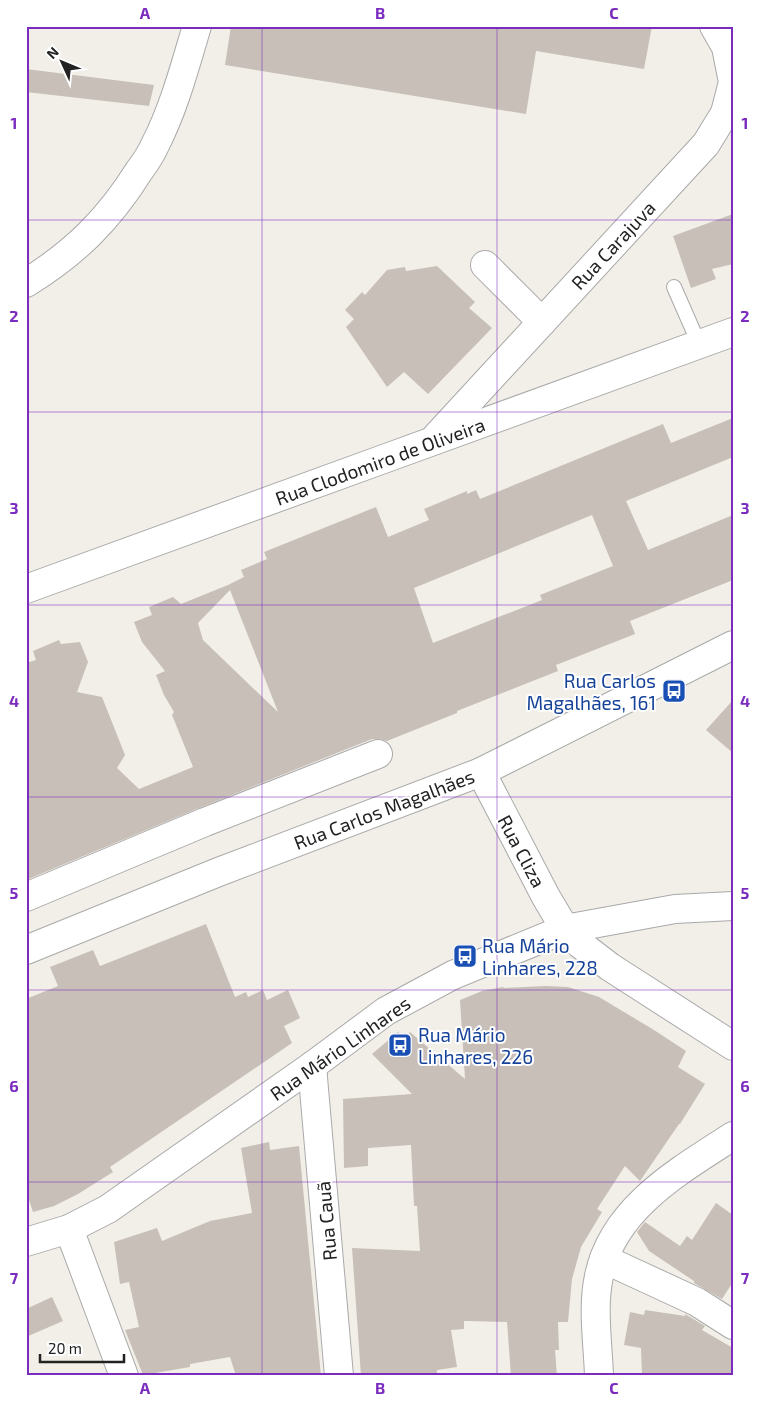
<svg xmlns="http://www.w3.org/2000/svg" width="759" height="1402" font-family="'Exo 2',sans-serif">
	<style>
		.building { fill: #c7bfb8; fill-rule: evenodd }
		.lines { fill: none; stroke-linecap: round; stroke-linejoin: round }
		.service-casing { stroke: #a9a9a9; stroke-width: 16 }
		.minor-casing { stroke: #a9a9a9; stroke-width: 30 }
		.tertiary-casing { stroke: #a9a9a9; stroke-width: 30 }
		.service { stroke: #fff; stroke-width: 14 }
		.minor { stroke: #fff; stroke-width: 28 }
		.tertiary { stroke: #fff; stroke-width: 28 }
		.grid { fill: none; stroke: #7b2cbf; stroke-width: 1; stroke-opacity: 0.55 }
		.labels { text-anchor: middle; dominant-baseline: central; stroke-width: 4; stroke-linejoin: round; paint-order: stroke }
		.street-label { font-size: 19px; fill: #222; stroke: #fff }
		.transit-label { font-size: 19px; fill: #164399; stroke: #fff; text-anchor: start }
		.neatline { fill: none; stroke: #7b2cbf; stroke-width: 2 }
		.grid-label { font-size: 16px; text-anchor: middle; font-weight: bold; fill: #7b2cbf }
	</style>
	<rect width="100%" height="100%" fill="#f2efe9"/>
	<g class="building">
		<path d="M231 26H652L644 69 536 51 526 114 225 65Z"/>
		<path d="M26 69 154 85 149 106 26 92Z"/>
		<path d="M733 214V264L712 269 716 279 691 288 673 236Z"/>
		<path d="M437 266 475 302 469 308 492 328 428 394 404 372 387 387 346 327 354 319 345 310 362 292 365 295 387 270 405 267 406 271Z"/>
		<path d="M733 418V457L626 501 648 550 733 515V580L630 621 635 634 556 665 558 671 457 711V713L387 741 380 739H372L199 808 26 880V663L36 660 33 651 59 640 61 644 80 642 88 662 77 692 102 697 125 755 117 768 139 789 193 767 172 715 174 712 164 695 156 675 165 671 142 642 134 622 152 615 149 607 173 597 181 604 228 585 244 577 241 570 267 559 264 552 376 507 388 537 429 520 424 509 467 491V494L476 490 480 499 663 424 671 443ZM592 515 613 566 540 595 542 600 433 643 414 588ZM230 590 278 712 203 640 198 623Z"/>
		<path d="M733 700V753L706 730Z"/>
		<path d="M206 924 235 997 246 992 248 997 263 990 267 1000 288 990 300 1018 284 1026 292 1043 110 1167 113 1172 78 1194 54 1206 33 1212 26 1191V999L58 986 50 967 93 950 100 966Z"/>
		<path d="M546 986 568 987 599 997 654 1030 686 1051 678 1067 705 1084 680 1124H679L640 1181 625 1166 597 1209 602 1212 581 1247 572 1279 568 1322H558L559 1350H555L557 1376H511L507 1322 464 1321V1329L451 1330 457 1367 437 1370V1376H361L352 1248 420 1251 417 1206H414L411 1145 368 1148V1166L344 1168 343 1099 412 1094 372 1054 398 1032 406 1038 410 1032 465 1079 460 1000 482 991 503 987 504 988Z"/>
		<path d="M269 1142 270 1150 299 1146 321 1376H236L230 1357 190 1364V1367L143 1375 125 1330 139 1327 129 1282 120 1284 114 1242 157 1228 162 1241 210 1221 252 1213 241 1148Z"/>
		<path d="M716 1203 733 1215V1282L722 1299 694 1283V1281L649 1251 637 1232 645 1222 680 1246 687 1236 692 1240Z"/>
		<path d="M52 1297 63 1321 26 1337V1309Z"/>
		<path d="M645 1310 685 1316V1314L705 1326 702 1330 733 1348V1376H642L641 1348 624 1345 630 1312 644 1315Z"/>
	</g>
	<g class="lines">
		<g class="service-casing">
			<path id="service" d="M674 287 699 344"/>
		</g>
		<g class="minor-casing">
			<g id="minor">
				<path d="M485 265 542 322"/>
				<path d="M436 437 706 144 725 113 733 82 726 47 714 26"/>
				<path d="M26 589C262 504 497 417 733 332"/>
				<path d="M26 897 205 822 378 754"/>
				<path d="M26 950 221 871 481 772"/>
				<path d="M312 1066 339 1376"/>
				<path d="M69 1229 124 1376"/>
				<path d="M26 1242 69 1229 108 1209 312 1066 386 1011 453 975 565 929 675 909 733 906"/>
				<path d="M604 1259 697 1302 733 1325"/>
			</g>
		</g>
		<g class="tertiary-casing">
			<g id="tertiary">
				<path d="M26 283C75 253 109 219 139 171 145 163 151 154 155 145 174 108 185 66 197 26"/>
				<path d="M733 645 481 772 546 897 565 929 580 944 610 967 733 1046"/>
				<path d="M599 1376C598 1343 592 1308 599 1276 613 1208 679 1171 733 1136"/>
			</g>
		</g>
		<use href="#service" class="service"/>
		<use href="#minor" class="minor"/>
		<use href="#tertiary" class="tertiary"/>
	</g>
	<path class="grid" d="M262 26V1376M497 26V1376M26 220H733M26 412H733M26 605H733M26 797H733M26 990H733M26 1182H733"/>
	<defs>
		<g id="bus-square" transform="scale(1.25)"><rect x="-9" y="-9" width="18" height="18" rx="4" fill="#1a4fb4" stroke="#fff"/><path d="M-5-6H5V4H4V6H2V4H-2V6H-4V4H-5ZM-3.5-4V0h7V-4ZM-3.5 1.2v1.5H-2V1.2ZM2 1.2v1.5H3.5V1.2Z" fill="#fff"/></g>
	</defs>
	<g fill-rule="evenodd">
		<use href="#bus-square" x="674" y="691"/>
		<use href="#bus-square" x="465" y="956"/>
		<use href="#bus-square" x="400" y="1045"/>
	</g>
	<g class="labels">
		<g class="street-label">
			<text transform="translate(613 245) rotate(-47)">Rua Carajuva</text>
			<text transform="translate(380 461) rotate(-20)">Rua Clodomiro de Oliveira</text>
			<text transform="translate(384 809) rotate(-21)">Rua Carlos Magalhães</text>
			<text transform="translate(522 851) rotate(62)">Rua Cliza</text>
			<text transform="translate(340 1048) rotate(-35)">Rua Mário Linhares</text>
			<text transform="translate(326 1221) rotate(-95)">Rua Cauã</text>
		</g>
		<g class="transit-label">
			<text x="656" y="680" text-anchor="end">Rua Carlos<tspan x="656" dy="22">Magalhães, 161</tspan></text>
			<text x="482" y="945">Rua Mário<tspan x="482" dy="22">Linhares, 228</tspan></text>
			<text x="418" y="1034">Rua Mário<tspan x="418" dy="22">Linhares, 226</tspan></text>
		</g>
	</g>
	<rect width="759" height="1402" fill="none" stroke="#ffffff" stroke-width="55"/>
	<g transform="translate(62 62) rotate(314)" stroke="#ffffff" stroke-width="4" paint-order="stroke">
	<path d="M0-4L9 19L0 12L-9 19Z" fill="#222222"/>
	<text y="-8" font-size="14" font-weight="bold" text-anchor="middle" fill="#222222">N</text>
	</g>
	<path d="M40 1354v8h84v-8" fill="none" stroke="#222222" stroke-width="2.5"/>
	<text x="48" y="1354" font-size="15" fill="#222222" stroke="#ffffff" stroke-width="4" paint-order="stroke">20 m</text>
	<rect x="28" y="28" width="704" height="1346" class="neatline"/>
	<g class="grid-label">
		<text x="145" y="19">A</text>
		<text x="380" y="19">B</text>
		<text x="614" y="19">C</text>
		<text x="14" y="129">1</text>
		<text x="745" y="129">1</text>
		<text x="14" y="322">2</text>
		<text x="745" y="322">2</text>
		<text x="14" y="514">3</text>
		<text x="745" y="514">3</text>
		<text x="14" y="707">4</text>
		<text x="745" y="707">4</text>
		<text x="14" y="899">5</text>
		<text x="745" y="899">5</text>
		<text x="14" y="1092">6</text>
		<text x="745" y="1092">6</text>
		<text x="14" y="1284">7</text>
		<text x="745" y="1284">7</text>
		<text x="145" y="1394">A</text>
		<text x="380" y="1394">B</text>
		<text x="614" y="1394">C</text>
	</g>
</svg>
